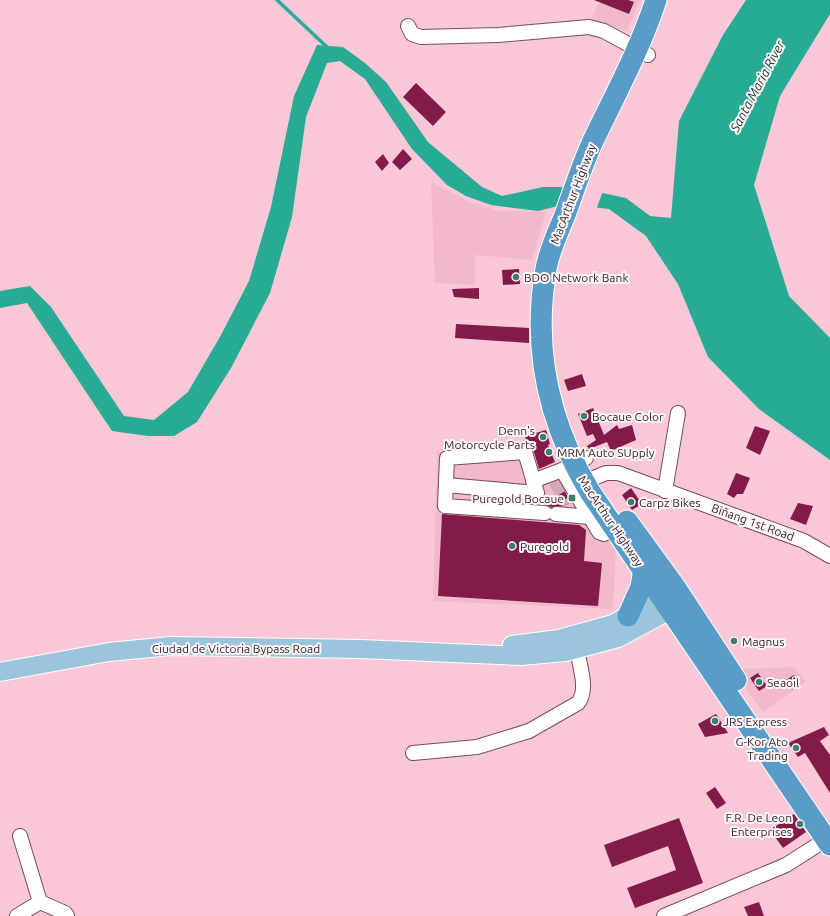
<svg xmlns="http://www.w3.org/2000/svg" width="830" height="916" font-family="Ubuntu,sans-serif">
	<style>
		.built { fill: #f2b9cb }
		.water { fill: #27ab95 }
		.pier { fill: #fac7d7 }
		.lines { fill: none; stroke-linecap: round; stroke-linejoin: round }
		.stream { stroke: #27ab95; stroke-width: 3.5 }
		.building { fill: #821b4a }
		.minor-tunnel { stroke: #d3a7b5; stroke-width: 14; stroke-dasharray: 14 7; stroke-linecap: butt }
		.minor-casing { stroke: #764c5a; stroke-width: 16 }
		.major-casing { stroke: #fff; stroke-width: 20 }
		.highway-casing { stroke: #fff; stroke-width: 23 }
		.minor { stroke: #fff; stroke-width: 14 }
		.major { stroke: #9bc4dd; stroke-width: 18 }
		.highway { stroke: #589cc7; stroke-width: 21 }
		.poi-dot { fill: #3c7f71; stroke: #fcf6f8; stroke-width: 1.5 }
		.labels { text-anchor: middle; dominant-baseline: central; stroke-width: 4; stroke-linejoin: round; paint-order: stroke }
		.street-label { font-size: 12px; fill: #38252b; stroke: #fcf6f8 }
		.poi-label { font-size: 12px; fill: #38252b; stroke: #fcf6f8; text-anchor: start }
		.water-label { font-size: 13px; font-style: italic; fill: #203b35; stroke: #fcf6f8 }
	</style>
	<rect width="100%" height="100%" fill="#fac7d7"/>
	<g class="built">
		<path d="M601 0H640L627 31 591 19Z"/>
		<path d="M431 182 469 202 500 211 546 212 532 260 475 255V285L435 283Z"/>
		<path d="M524 441 535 475 564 463 616 547 613 609 433 601 437 451Z"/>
		<path d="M794 667 806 682 763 712 734 672 743 669Z"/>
	</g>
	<path class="water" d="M746 0H830V14L780 96 754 185 789 296 830 338V460L759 409 708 357 678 284 646 236 609 209 566 204 538 211 491 205 466 196 447 185 412 149 365 79 340 61 327 63 306 117 292 217 270 293 231 368 197 422 174 436H148L112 431 27 303 0 308V291L30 286 51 307 124 416 154 420 188 392 221 335 249 281 271 207 294 96 317 45 343 47 365 63 386 82 428 142 482 187 502 196 543 187H574L626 198 650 216 671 218 679 121 723 35Z"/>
	<path class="pier" d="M574 185 603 191 596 210 566 206Z"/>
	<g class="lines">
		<path class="stream" d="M277 0 329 49"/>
	</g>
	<g class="building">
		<path d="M594 0H628L634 2 629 14Z"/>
		<path d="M416 83 446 112 433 126 403 97Z"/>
		<path d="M403 149 412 159 400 170 392 162Z"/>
		<path d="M383 154 389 163 382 171 375 162Z"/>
		<path d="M519 269 520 284 503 285 502 270Z"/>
		<path d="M479 288V299L454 297 452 289Z"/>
		<path d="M456 324 529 328V343L455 338Z"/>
		<path d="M582 374 586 386 568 391 564 380Z"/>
		<path d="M593 408 604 435 617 425 619 429 632 425 636 440 611 451 607 442 589 449 587 446 596 440 593 434 587 436 578 414Z"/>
		<path d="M755 426 770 431 760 455 746 448Z"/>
		<path d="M546 430 550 444 548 445 555 462 539 469 533 449 527 444 525 436Z"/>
		<path d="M736 473 750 478 743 494H737L734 498 727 494Z"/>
		<path d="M558 480 571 502 565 506 551 507 546 505V501L556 494 551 484Z"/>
		<path d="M631 488 642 504 632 510 622 495Z"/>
		<path d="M798 503 813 506 806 525 790 519Z"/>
		<path d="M442 514 579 525 586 530 584 561 602 563 598 606 438 596Z"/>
		<path d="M758 673 767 686 759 691 750 678Z"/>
		<path d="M794 675 800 684 792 689 786 680Z"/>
		<path d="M716 714 728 733 705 737 698 724Z"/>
		<path d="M824 727 829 735 820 741 830 755V793L805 753 798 757 788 743Z"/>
		<path d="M715 787 726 803 717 809 706 793Z"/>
		<path d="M794 814 806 832 783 848 770 830Z"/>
		<path d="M679 818 703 883 635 908 627 888 676 870 668 846 612 867 604 845Z"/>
		<path d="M759 902 764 916H748L744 907Z"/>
	</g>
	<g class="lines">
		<path class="minor-tunnel" d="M555 481 569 504"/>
		<g class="minor-casing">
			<g id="minor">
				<path d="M408 26 412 34 421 37 498 35 589 27 604 31 648 55"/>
				<path d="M562 470 599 532 604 534 622 524"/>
				<path d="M533 481 562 470 586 458"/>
				<path d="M584 482 606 473H618L804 541 830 556"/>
				<path d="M446 485 537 493 525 452 447 458 445 506 545 513"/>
				<path d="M665 491 678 413"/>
				<path d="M556 514 590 517"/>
				<path d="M413 753 477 747 529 731 578 703C589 689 579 665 577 649"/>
				<path d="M20 836 40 902 65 913 67 916"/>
				<path d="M17 916 40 902"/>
				<path d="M664 916 786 865 830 837"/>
			</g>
		</g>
		<g class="major-casing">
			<g id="major">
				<path d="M512 645 559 639 613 624 673 589"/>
				<path d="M0 672 109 652 171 646 361 649 521 656 565 652 618 638 670 610 681 602"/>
			</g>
		</g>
		<g class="highway-casing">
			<g id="highway">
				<path d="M656 0C640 49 615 95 593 141 582 165 574 190 565 215 558 232 549 251 546 269 532 349 548 422 590 492L830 845"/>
				<path d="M627 521 675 587 736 680"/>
				<path d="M628 616 641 587 644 569"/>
			</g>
		</g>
		<use href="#minor" class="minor"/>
		<use href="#major" class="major"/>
		<use href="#highway" class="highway"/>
	</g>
	<g class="poi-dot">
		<circle cx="516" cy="277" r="4"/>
		<circle cx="584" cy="416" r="4"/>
		<circle cx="543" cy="437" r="4"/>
		<circle cx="549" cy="452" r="4"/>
		<rect x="568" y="494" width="8" height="8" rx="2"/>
		<circle cx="631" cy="502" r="4"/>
		<circle cx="512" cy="546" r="4"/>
		<circle cx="734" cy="641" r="4"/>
		<circle cx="759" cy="682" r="4"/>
		<circle cx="715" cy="721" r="4"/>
		<circle cx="796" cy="748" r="4"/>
		<circle cx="800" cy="824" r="4"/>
	</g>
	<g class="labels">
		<g class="street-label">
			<text transform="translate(573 194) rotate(-69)">MacArthur Highway</text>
			<text transform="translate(611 521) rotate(56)">MacArthur Highway</text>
			<text transform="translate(753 522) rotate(20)">Biñang 1st Road</text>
			<text x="236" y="648">Ciudad de Victoria Bypass Road</text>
		</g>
		<g class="poi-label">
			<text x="524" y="277">BDO Network Bank</text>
			<text x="592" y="416">Bocaue Color</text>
			<text x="535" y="430" text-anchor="end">Denn's<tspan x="535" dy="14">Motorcycle Parts</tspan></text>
			<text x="557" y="452">MRM Auto SUpply</text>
			<text x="564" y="498" text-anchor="end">Puregold Bocaue</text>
			<text x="639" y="502">Carpz Bikes</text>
			<text x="520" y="546">Puregold</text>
			<text x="742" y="641">Magnus</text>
			<text x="767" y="682">Seaoil</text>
			<text x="723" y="721">JRS Express</text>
			<text x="788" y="741" text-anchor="end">G-Kor Ato<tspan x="788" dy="14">Trading</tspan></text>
			<text x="792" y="817" text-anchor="end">F.R. De Leon<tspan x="792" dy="14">Enterprises</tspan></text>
		</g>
		<g class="water-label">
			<text transform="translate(757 86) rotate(-62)">Santa Maria River</text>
		</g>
	</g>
</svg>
